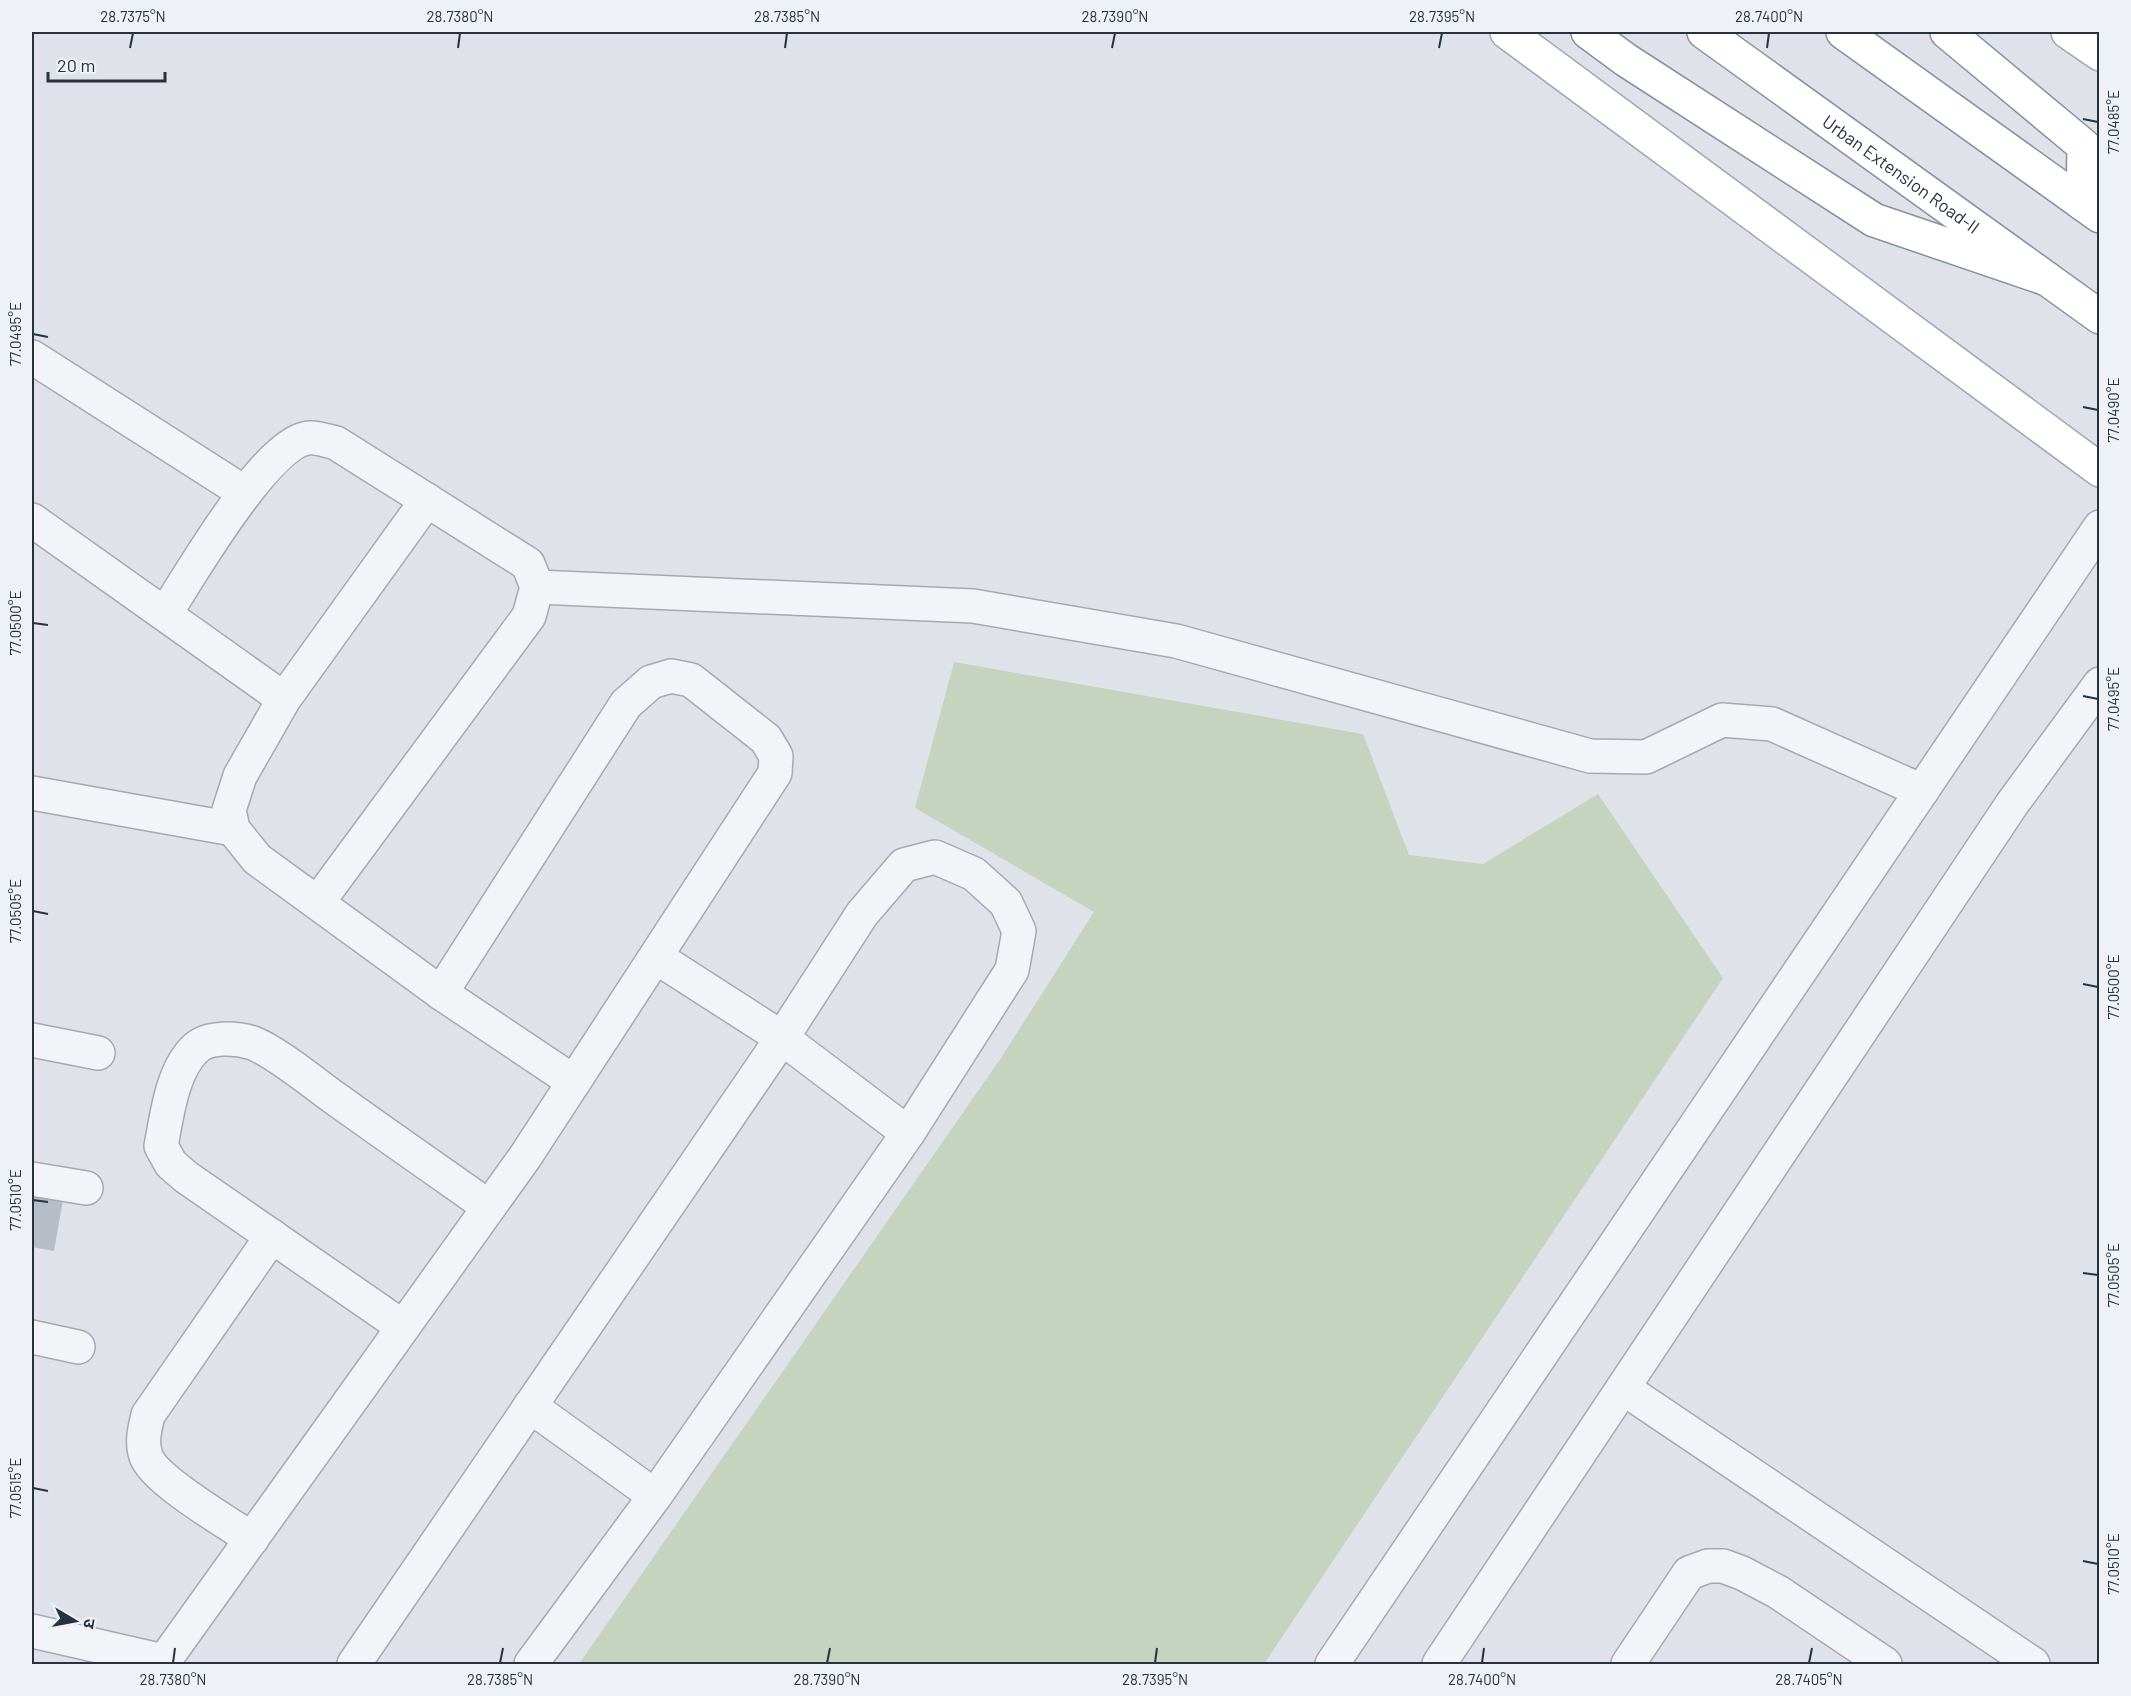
<svg xmlns="http://www.w3.org/2000/svg" width="2131" height="1696" font-family="Barlow,'Noto Sans Devanagari',sans-serif">
	<style>
		.green { fill: #c5d3bf }
		.building { fill: #b6bdc6 }
		.lines { fill: none; stroke-linecap: round; stroke-linejoin: round }
		.minor-casing { stroke: #a4aab3; stroke-width: 36 }
		.major-casing { stroke: #9da8b5; stroke-width: 36 }
		.highway-casing { stroke: #8591a0; stroke-width: 36 }
		.minor { stroke: #f2f4f7; stroke-width: 33 }
		.major { stroke: #fff; stroke-width: 33 }
		.highway { stroke: #fff; stroke-width: 33 }
		.ticks { fill: none; stroke: #273241; stroke-width: 2 }
		.labels { text-anchor: middle; dominant-baseline: central; stroke-width: 6; stroke-linejoin: round; paint-order: stroke }
		.street-label { font-size: 18px; fill: #273241; stroke: #eef2f6 }
		.neatline { fill: none; stroke: #273241; stroke-width: 2 }
		.ticks-label { font-size: 15px; text-anchor: middle; fill: #273241 }
	</style>
	<rect width="100%" height="100%" fill="#dfe3e9"/>
	<path class="green" d="M954 662 1363 734 1409 855 1483 864 1598 794 1723 978 1264 1664H579L1001 1058 1094 912 915 808Z"/>
	<path class="building" d="M32 1195 63 1200 54 1251 32 1247Z"/>
	<g class="lines">
		<g class="minor-casing">
			<g id="minor">
				<path d="M32 357 245 493"/>
				<path d="M427 500 284 699 240 776 229 810 233 829 257 859 441 993 574 1082"/>
				<path d="M32 520 284 699"/>
				<path d="M537 587 973 606 1176 641 1590 756 1646 757 1722 720 1772 724 1922 791"/>
				<path d="M165 614C189 577 265 444 308 438 316 437 328 441 336 443L528 564 537 587 529 616 318 902"/>
				<path d="M32 793 233 829"/>
				<path d="M656 957 782 1038 908 1133"/>
				<path d="M32 1040 98 1053"/>
				<path d="M32 1179 86 1188"/>
				<path d="M403 1327 186 1177 171 1164 161 1146C167 1115 172 1070 196 1048 209 1036 237 1038 253 1043 275 1052 309 1079 329 1094 382 1132 435 1169 489 1207"/>
				<path d="M32 1337 78 1347"/>
				<path d="M1623 1388 2033 1664"/>
				<path d="M530 1406 655 1496"/>
				<path d="M252 1539C228 1523 154 1480 146 1456 141 1442 145 1428 148 1415L272 1236"/>
				<path d="M32 1631 164 1661"/>
				<path d="M162 1664 525 1157 775 773 776 756 766 739 691 680 671 676 651 682 626 704 441 993"/>
				<path d="M354 1664 782 1038 862 914 904 865 935 857 974 874 1006 903 1019 931 1012 970 908 1133 655 1496 531 1664"/>
				<path d="M1332 1664 2100 527"/>
				<path d="M1439 1664 2012 804 2100 684"/>
				<path d="M1628 1664 1689 1573 1708 1566H1723L1742 1573 1778 1592 1885 1664"/>
			</g>
		</g>
		<g class="major-casing">
			<g id="major">
				<path d="M1507 32 2100 470"/>
				<path d="M2068 32 2100 54"/>
			</g>
		</g>
		<g class="highway-casing">
			<g id="highway">
				<path d="M1588 32 1626 60 1874 220 2047 279"/>
				<path id="s1" d="M1704 32 2100 317"/>
				<path d="M1843 32 2100 216"/>
				<path d="M1947 32 2084 146 2083 204"/>
			</g>
		</g>
		<use href="#minor" class="minor"/>
		<use href="#major" class="major"/>
		<use href="#highway" class="highway"/>
	</g>
	<path class="ticks" d="M130 48 133 33M458 48 460 33M785 48 787 33M1112 48 1115 33M1439 48 1442 33M1767 48 1769 33M2083 119 2098 122M33 334 48 337M2083 407 2098 410M33 623 48 625M2083 696 2098 699M33 911 48 914M2083 984 2098 987M33 1200 48 1202M2083 1273 2098 1275M33 1488 48 1491M2083 1561 2098 1564M173 1663 175 1648M500 1663 503 1648M827 1663 830 1648M1155 1663 1157 1648M1482 1663 1484 1648M1809 1663 1812 1648"/>
	<g class="labels">
		<g class="street-label">
			<text stroke="none"><textPath href="#s1" startOffset="243">Urban Extension Road-II</textPath></text>
		</g>
	</g>
	<rect width="2131" height="1696" fill="none" stroke="#eef2f6" stroke-width="66"/>
	<g transform="translate(75 1621) rotate(100)" stroke="#eef2f6" stroke-width="4.5" paint-order="stroke">
	<path d="M0-4.5L10 22L0 15L-10 22Z" fill="#273241"/>
	<text y="-9" font-size="16" font-weight="bold" text-anchor="middle" fill="#273241">उ</text>
	</g>
	<path d="M48 72v9h117v-9" fill="none" stroke="#273241" stroke-width="3"/>
	<text x="57" y="72" font-size="18" fill="#273241" stroke="#eef2f6" stroke-width="4.5" paint-order="stroke">20 m</text>
	<rect x="33" y="33" width="2065" height="1630" class="neatline"/>
	<g class="ticks-label">
		<text x="133" y="22">28.7375°N</text>
		<text x="460" y="22">28.7380°N</text>
		<text x="787" y="22">28.7385°N</text>
		<text x="1115" y="22">28.7390°N</text>
		<text x="1442" y="22">28.7395°N</text>
		<text x="1769" y="22">28.7400°N</text>
		<text transform="translate(2114 122) rotate(-90)" y="5">77.0485°E</text>
		<text transform="translate(16 334) rotate(-90)" y="5">77.0495°E</text>
		<text transform="translate(2114 410) rotate(-90)" y="5">77.0490°E</text>
		<text transform="translate(16 623) rotate(-90)" y="5">77.0500°E</text>
		<text transform="translate(2114 699) rotate(-90)" y="5">77.0495°E</text>
		<text transform="translate(16 911) rotate(-90)" y="5">77.0505°E</text>
		<text transform="translate(2114 987) rotate(-90)" y="5">77.0500°E</text>
		<text transform="translate(16 1200) rotate(-90)" y="5">77.0510°E</text>
		<text transform="translate(2114 1275) rotate(-90)" y="5">77.0505°E</text>
		<text transform="translate(16 1488) rotate(-90)" y="5">77.0515°E</text>
		<text transform="translate(2114 1564) rotate(-90)" y="5">77.0510°E</text>
		<text x="173" y="1685">28.7380°N</text>
		<text x="500" y="1685">28.7385°N</text>
		<text x="827" y="1685">28.7390°N</text>
		<text x="1155" y="1685">28.7395°N</text>
		<text x="1482" y="1685">28.7400°N</text>
		<text x="1809" y="1685">28.7405°N</text>
	</g>
</svg>
